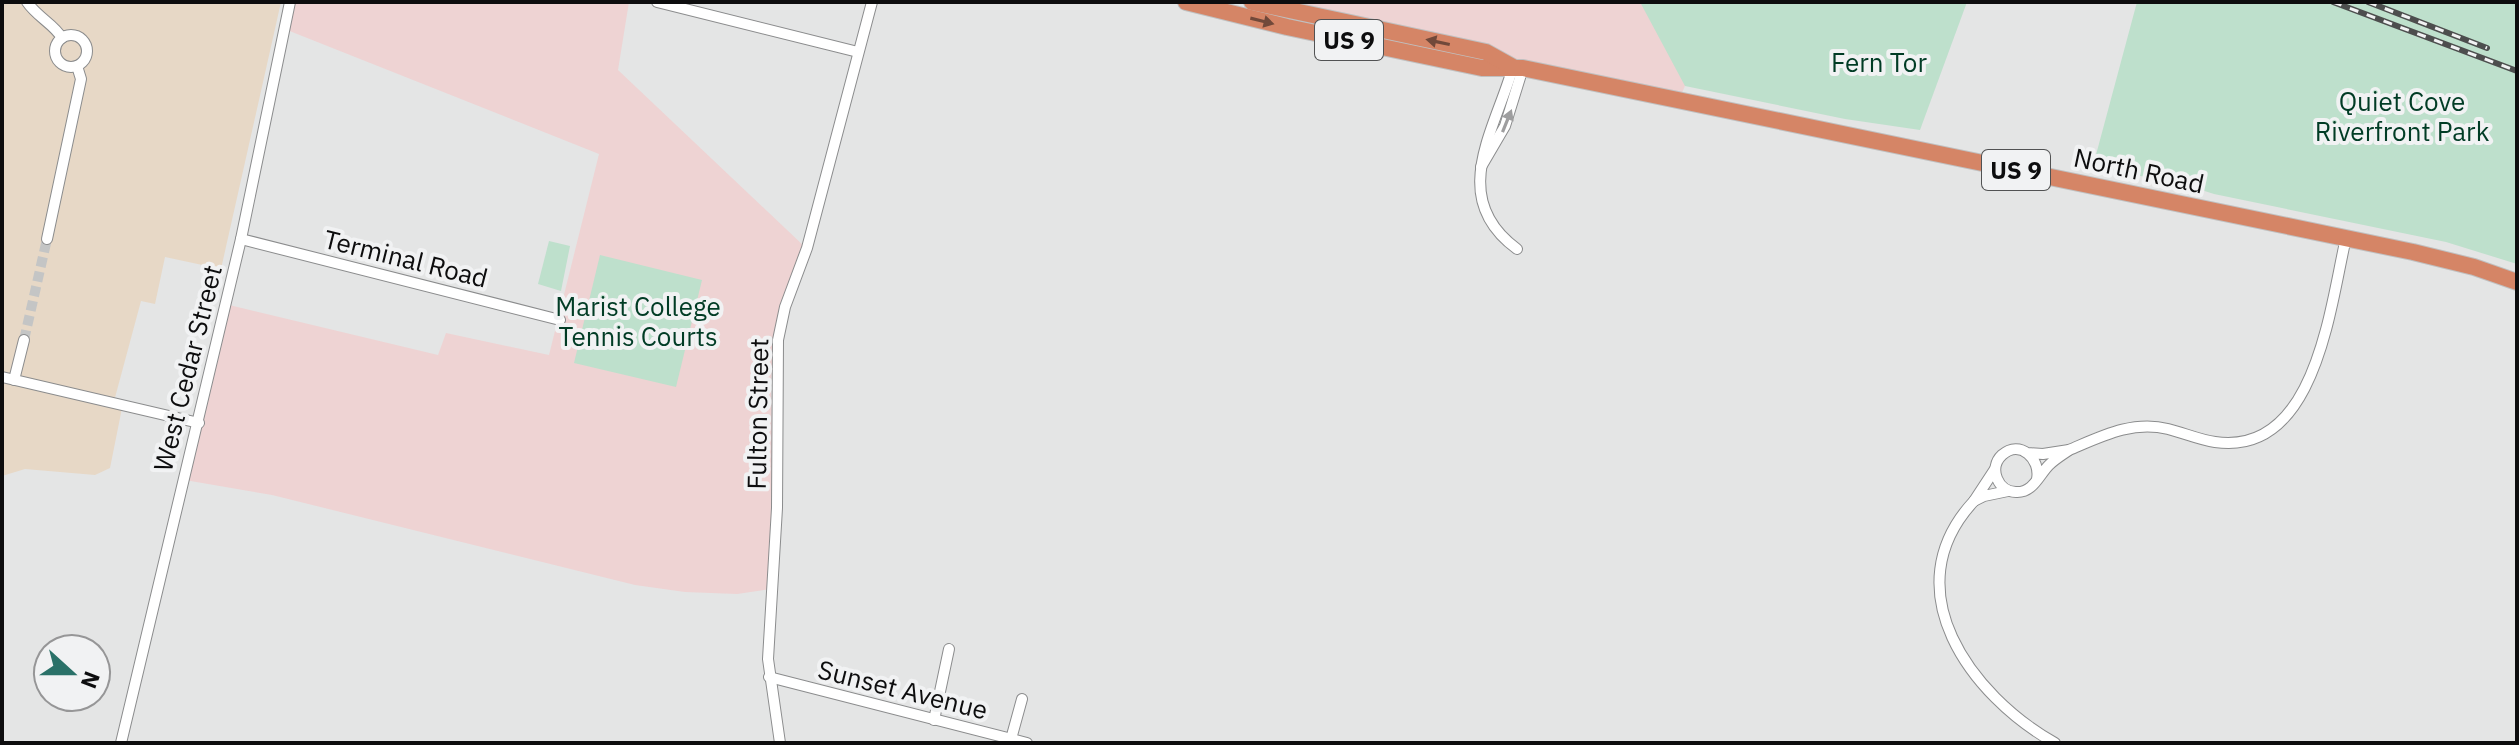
<svg xmlns="http://www.w3.org/2000/svg" width="2519" height="745" font-family="'IBM Plex Sans',sans-serif">
	<style>
		.education { fill: #eed3d3 }
		.medical { fill: #e7d8c6 }
		.green { fill: #bee0cc }
		.lines { fill: none; stroke-linecap: round; stroke-linejoin: round }
		.minor-tunnel { stroke: #c4c5c5; stroke-width: 10; stroke-dasharray: 10 5; stroke-linecap: butt }
		.minor-casing { stroke: #8b8c8d; stroke-width: 12 }
		.highway-casing { stroke: #c0c0c0; stroke-width: 18 }
		.minor { stroke: #fff; stroke-width: 10 }
		.highway { stroke: #d58566; stroke-width: 16 }
		.rail-casing { stroke: #4d4e4e; stroke-width: 6 }
		.rail { stroke: #f1f2f3; stroke-width: 3; stroke-dasharray: 9; stroke-linecap: butt }
		.oneway { fill: #71493a }
		.oneway2 { fill: #9e9e9f }
		.labels { text-anchor: middle; dominant-baseline: central; stroke-width: 8; stroke-linejoin: round; paint-order: stroke }
		.shield { fill: #f1f2f3; stroke: #515253; stroke-width: 2 }
		.shield-label { font-size: 24px; font-weight: bold; fill: #0d0d0e }
		.park-label { font-size: 26px; fill: #013c25; stroke: #f1f2f3 }
		.street-label { font-size: 26px; fill: #0d0d0e; stroke: #f1f2f3 }
	</style>
	<rect width="100%" height="100%" fill="#e4e5e5"/>
	<g class="education">
		<path d="M288 2H629L618 70 805 247 774 334 771 383 774 525 770 589 737 594 685 592 635 585 272 495 179 479 221 303 438 355 446 333 549 355 599 154 282 28Z"/>
		<path d="M1252 2H1720L1679 100Z"/>
	</g>
	<path class="medical" d="M2 2H281L221 269 165 257 155 304 141 301 113 405 122 408 110 468 95 475 25 469 2 476Z"/>
	<g class="green">
		<path d="M1640 2H1967L1920 130 1845 119 1685 86Z"/>
		<path d="M2137 2H2508L2517 4V264L2446 242 2214 194 2170 180 2150 178 2093 166Z"/>
		<path d="M549 241 570 246 561 291 538 284Z"/>
		<path d="M600 255 702 280 676 387 574 363Z"/>
	</g>
	<g class="lines">
		<path class="minor-tunnel" d="M24 340 47 239"/>
		<g class="minor-casing">
			<g id="minor">
				<path d="M27 2C37 17 54 24 62 38"/>
				<path d="M657 2 858 52"/>
				<circle cx="71" cy="51" r="16"/>
				<path d="M1513 67C1495 130 1447 198 1517 249"/>
				<path d="M1481 167 1505 126 1523 68"/>
				<path d="M47 239 81 79 77 66"/>
				<path d="M241 239 560 320"/>
				<path d="M2 377 199 423"/>
				<path d="M14 380 24 340"/>
				<path d="M2069 450C2102 436 2133 420 2168 429 2184 433 2200 440 2215 442 2316 457 2330 306 2346 238"/>
				<path d="M2028 453 2043 454 2069 450C2062 455 2055 459 2049 465 2039 475 2033 493 2016 492 1998 492 1988 468 2002 455 2020 439 2041 459 2037 479"/>
				<path d="M1995 469 1974 501 1984 496 2008 491"/>
				<path d="M1974 501C1892 589 1971 696 2055 743"/>
				<path d="M769 677 1027 743"/>
				<path d="M934 720 949 649"/>
				<path d="M1011 739 1022 699"/>
				<path d="M121 743 241 239 290 2"/>
				<path d="M780 743 768 659 777 508 778 340 785 307 807 248 872 2"/>
			</g>
		</g>
		<g class="highway-casing">
			<g id="highway">
				<path d="M1186 2 1287 27 1482 68H1523L2413 252 2474 267 2517 282"/>
				<path d="M1252 2 1486 52 1513 67"/>
			</g>
		</g>
		<use href="#minor" class="minor"/>
		<use href="#highway" class="highway"/>
		<g class="rail-casing">
			<g id="rail">
				<path d="M2333 2 2517 71"/>
				<path d="M2368 2 2487 48"/>
			</g>
		</g>
		<use href="#rail" class="rail"/>
	</g>
	<defs><path id="oneway-solid" d="M-6-.8H1V-3.2L6.5 0L1 3.2V.8H-6Z" transform="scale(2)"/></defs>
	<g class="oneway">
		<use href="#oneway-solid" transform="translate(1262 21) rotate(14)"/>
		<use href="#oneway-solid" transform="translate(1438 42) rotate(-168)"/>
	</g>
	<use class="oneway2" href="#oneway-solid" transform="translate(1507 121) rotate(-68)"/>
	<g class="labels">
		<g class="shield">
			<rect x="1315" y="20" width="68" height="40" rx="6"/>
			<rect x="1982" y="150" width="68" height="40" rx="6"/>
		</g>
		<g class="shield-label">
			<text x="1349" y="40">US 9</text>
			<text x="2016" y="170">US 9</text>
		</g>
		<g class="park-label">
			<text x="1879" y="62">Fern Tor</text>
			<text x="2402" y="101">Quiet Cove<tspan x="2402" dy="30">Riverfront Park</tspan></text>
			<text x="638" y="306">Marist College<tspan x="638" dy="30">Tennis Courts</tspan></text>
		</g>
		<g class="street-label">
			<text transform="translate(2139 170) rotate(12)">North Road</text>
			<text transform="translate(406 258) rotate(14)">Terminal Road</text>
			<text transform="translate(187 368) rotate(-76)">West Cedar Street</text>
			<text transform="translate(757 414) rotate(-89)">Fulton Street</text>
			<text transform="translate(903 689) rotate(14)">Sunset Avenue</text>
		</g>
	</g>
	<rect width="2519" height="745" fill="none" stroke="#0d0d0e" stroke-width="8"/>
	<g transform="translate(72 673) rotate(111)"><circle r="38" fill="#f1f2f3" stroke="#969697" stroke-width="2"/>
	<path d="M0-6L14 30L0 20L-14 30Z" fill="#2a7168"/>
	<text y="-12" font-size="22" font-weight="bold" text-anchor="middle" fill="#0d0d0e">N</text>
	</g>
</svg>
